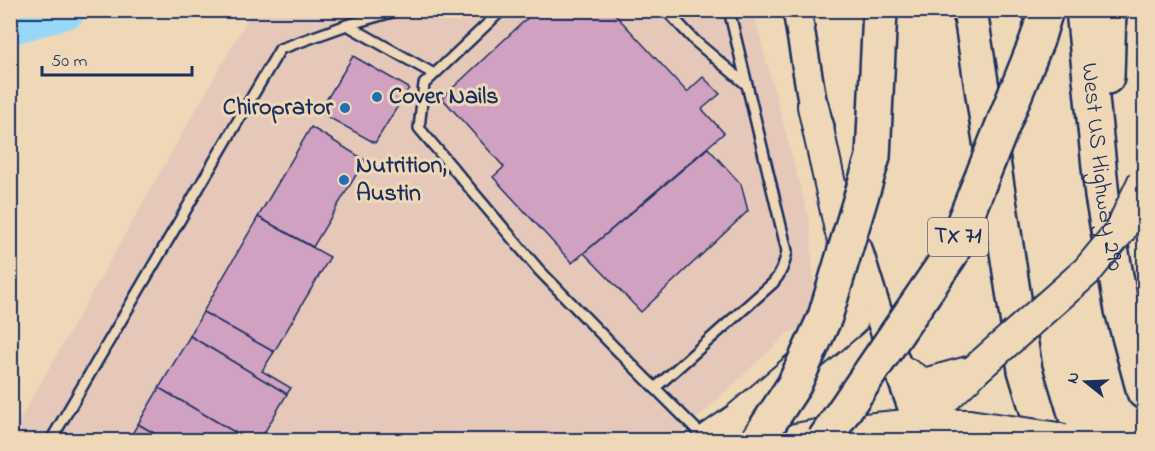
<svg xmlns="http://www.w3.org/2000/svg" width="1155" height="451" font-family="'Indie Flower',sans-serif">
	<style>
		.built { fill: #e5c8ba }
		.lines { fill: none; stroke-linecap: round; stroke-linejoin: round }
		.river { stroke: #97d8f9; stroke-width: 36 }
		.building { fill: #d0a1c1; stroke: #1b2f5e; stroke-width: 1.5 }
		.service-casing { stroke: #1b2f5e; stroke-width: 14 }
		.secondary-casing { stroke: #1b2f5e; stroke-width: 32 }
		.primary-casing { stroke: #1b2f5e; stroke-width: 34 }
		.motorway-casing { stroke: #1b2f5e; stroke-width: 38 }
		.service { stroke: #eed8b7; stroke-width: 9 }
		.secondary { stroke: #eed8b7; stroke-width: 27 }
		.primary { stroke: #eed8b7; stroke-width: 30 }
		.motorway { stroke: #eed8b7; stroke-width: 33 }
		.primary-bridge-casing { stroke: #1b2f5e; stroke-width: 34; stroke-linecap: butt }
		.motorway-bridge-casing { stroke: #1b2f5e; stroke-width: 38; stroke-linecap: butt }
		.primary-bridge { stroke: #eed8b7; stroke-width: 30 }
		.motorway-bridge { stroke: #eed8b7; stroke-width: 33 }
		.poi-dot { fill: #1f6fb2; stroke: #eed8b7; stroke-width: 2 }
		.labels { text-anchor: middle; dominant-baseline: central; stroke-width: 6; stroke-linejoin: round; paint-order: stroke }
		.shield { fill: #eed8b7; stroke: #5a6279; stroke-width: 1.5 }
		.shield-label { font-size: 22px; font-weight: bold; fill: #1b2f5e }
		.poi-label { font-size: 24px; font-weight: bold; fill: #1b2f5e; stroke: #eed8b7; text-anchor: start }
		.street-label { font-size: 24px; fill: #1b2f5e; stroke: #eed8b7 }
	</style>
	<rect width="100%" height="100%" fill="#eed8b7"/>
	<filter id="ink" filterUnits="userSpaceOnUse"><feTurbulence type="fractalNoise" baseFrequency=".0167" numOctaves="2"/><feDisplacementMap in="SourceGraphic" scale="12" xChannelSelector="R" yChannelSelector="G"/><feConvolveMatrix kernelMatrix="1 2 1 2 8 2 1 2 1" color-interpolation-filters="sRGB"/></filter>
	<g filter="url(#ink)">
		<path class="built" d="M252 11H753L810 223 813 278 853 320 789 332 674 440H11V435Z"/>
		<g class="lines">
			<path class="river" d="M10 27 68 10"/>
		</g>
		<g class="building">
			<path d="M536 10H611L687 92 703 77 720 94 702 109 724 133 572 263 493 177 504 167 442 98Z"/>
			<path d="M353 56 409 88 375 143 319 112Z"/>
			<path d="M311 127 365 160 313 247 258 217Z"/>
			<path d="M708 148 741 184 748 211 641 312 584 253Z"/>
			<path d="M258 217 330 257 274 352 203 312Z"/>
			<path d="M203 312 274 352 262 371 291 388 287 394 190 336Z"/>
			<path d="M190 336 287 394 260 440H241L243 437 159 388Z"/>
			<path d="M159 388 243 437 241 440H166L138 424Z"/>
			<path d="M138 424 166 440H128Z"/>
		</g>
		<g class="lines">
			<g class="service-casing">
				<g id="service">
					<path d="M502 10 424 84 419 128 539 270 613 346 655 388 773 283C781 274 785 263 787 251L729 10"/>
					<path d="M666 10 695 41 747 85"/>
					<path d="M347 25 434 74"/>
					<path d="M651 384 705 438"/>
					<path d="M51 440 280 49 347 25 399 10"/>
				</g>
			</g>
			<g class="secondary-casing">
				<g id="secondary">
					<path d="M797 10 813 106 820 127"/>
					<path d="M858 249 876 307 918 424 921 440"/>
				</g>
			</g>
			<g class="primary-casing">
				<g id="primary">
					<path d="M897 368 924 384 972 371"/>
					<path d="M911 433 918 424 975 370"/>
					<path d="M707 440 737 419 853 320 854 281 839 225 813 106"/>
					<path d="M791 440 833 432 918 424 969 425"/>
				</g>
			</g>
			<g class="motorway-casing">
				<g id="motorway">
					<path d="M970 10 1025 370 1046 440"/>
					<path id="s1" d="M1083 10 1102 196 1122 310 1144 392"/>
					<path d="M1107 77 1109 10"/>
				</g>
			</g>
			<use href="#service" class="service"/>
			<use href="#secondary" class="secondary"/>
			<use href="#primary" class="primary"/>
			<use href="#motorway" class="motorway"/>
			<g class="primary-bridge-casing">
				<g id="primary-bridge">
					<path d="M975 370 1087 271 1120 231 1144 180"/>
					<path d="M969 425 1052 437 1063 440"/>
				</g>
			</g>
			<g class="motorway-bridge-casing">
				<g id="motorway-bridge">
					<path d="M758 440 794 385 825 317 873 157 880 10"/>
					<path d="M824 440 951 254 1037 40 1046 10"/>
				</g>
			</g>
			<use href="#primary-bridge" class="primary-bridge"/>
			<use href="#motorway-bridge" class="motorway-bridge"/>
		</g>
	</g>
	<g class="poi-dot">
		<circle cx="377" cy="97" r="6"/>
		<circle cx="345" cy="108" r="6"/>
		<circle cx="344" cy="180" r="6"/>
	</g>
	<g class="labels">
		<rect class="shield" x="928" y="218" width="60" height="38" rx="4.5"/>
		<g class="shield-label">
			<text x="958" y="237">TX 71</text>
		</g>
		<g class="poi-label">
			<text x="389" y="97">Cover Nails</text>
			<text x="333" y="108" text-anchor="end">Chiroprator</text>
			<text x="356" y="166">Nutrition,<tspan x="356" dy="28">Austin</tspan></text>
		</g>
		<g class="street-label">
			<text stroke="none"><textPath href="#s1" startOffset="158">West US Highway 290</textPath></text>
		</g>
	</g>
	<rect width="1155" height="451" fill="none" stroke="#eed8b7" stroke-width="36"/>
	<rect x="18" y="18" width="1119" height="415" fill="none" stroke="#1b2f5e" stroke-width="2" filter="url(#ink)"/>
	<g transform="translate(1086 382) rotate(288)" stroke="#eed8b7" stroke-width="4.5" paint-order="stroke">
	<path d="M0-4.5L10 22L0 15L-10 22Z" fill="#1b2f5e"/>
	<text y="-9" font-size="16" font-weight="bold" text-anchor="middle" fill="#1b2f5e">N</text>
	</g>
	<path d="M42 66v9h150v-9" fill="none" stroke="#1b2f5e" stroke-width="3"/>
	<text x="51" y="66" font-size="18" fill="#1b2f5e" stroke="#eed8b7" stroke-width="4.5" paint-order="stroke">50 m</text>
</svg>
